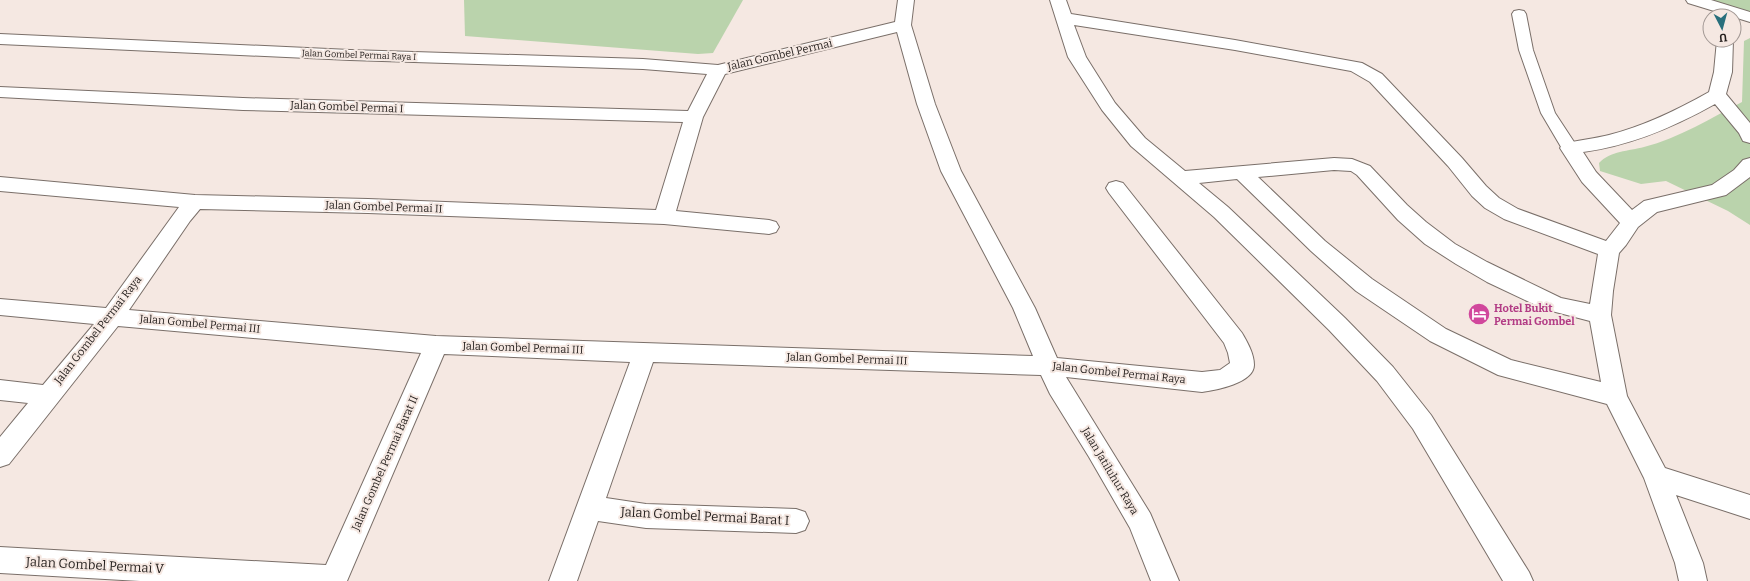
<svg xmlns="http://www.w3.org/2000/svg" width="1750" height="581" font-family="Bitter,serif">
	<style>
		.green { fill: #bad3ac }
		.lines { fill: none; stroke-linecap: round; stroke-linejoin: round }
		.service-casing { stroke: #7a6f69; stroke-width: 2 }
		.minor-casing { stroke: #7a6f69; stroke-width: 2 }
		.service { fill: #fff; fill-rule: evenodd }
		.minor { fill: #fff; fill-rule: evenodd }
		.labels { text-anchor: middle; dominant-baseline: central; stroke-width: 4; stroke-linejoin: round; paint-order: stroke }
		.far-street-label { font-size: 9px; fill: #231e1c; stroke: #f5e8e2 }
		.street-label { font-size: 11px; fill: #231e1c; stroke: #f5e8e2 }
		.hotel-label { font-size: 11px; font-weight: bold; fill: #b23c85; stroke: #f5e8e2; text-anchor: start }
		.near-street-label { font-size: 13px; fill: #231e1c; stroke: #f5e8e2 }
	</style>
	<rect width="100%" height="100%" fill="#f5e8e2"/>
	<g class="green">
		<path d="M464 0H743L713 53 698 54 465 36Z"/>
		<path d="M1703 0H1750V14Z"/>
		<path d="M1750 38V225L1728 211 1666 181 1641 184 1600 171 1599 163C1610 151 1629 151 1644 147 1679 138 1711 118 1742 102L1744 41Z"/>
	</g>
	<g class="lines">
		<g class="service-casing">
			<path id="service" d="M1519 10 1524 11 1526 14 1533 50 1555 113 1578 148 1576 152 1570 153 1564 152 1541 113 1519 50 1512 14 1514 11Z"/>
		</g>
		<g class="minor-casing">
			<g id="minor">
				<path d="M898 0H914L911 25 935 104 961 171 1035 308 1057 358 1202 372 1220 370 1230 363 1228 353 1224 343 1109 193 1106 188 1109 183 1116 181 1123 183 1242 333C1247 342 1254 353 1254 365 1254 383 1216 390 1202 392L1066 377 1150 513 1179 581H1151L1130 528 1089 457 1050 394 1041 375 653 362 606 498 646 504 796 509 805 512 809 521 805 530 796 533 646 528 598 521 577 581H549L630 362 444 354 347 581H140L0 573V547L326 565 421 353 118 326 9 464 0 467V437L28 403 0 400V380L43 385 94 324 0 315V299L106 308 179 207 0 191V177L195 195 368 199 656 210 683 122 243 110 0 97V87L243 98 688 111 707 74 643 69 350 60 0 44V34L350 50 643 59 718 65 895 22ZM897 32 917 104 941 171 1013 308 1033 356 436 336 129 310 190 221 200 209 368 213 664 224 769 234 776 232 779 227 776 222 769 220 676 211 703 117 725 74Z"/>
				<path d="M1050 0H1066L1071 14 1235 40 1362 63 1382 74 1462 158 1486 186 1499 198 1518 209 1606 241 1620 223 1582 182 1560 148 1563 144C1578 140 1594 139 1609 135 1644 126 1677 110 1709 92L1714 72 1717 40H1733L1732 72 1726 94 1750 123V143L1743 141 1739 133 1715 104C1674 127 1630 146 1583 152L1596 172 1632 210 1644 201 1712 185 1734 170 1743 160 1750 158V177L1726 195 1657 212 1638 227 1626 245 1619 253 1613 291 1611 315 1627 396 1665 468 1750 495V519L1676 495 1703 563 1707 581H1679L1675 563 1644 478 1607 404 1498 375 1430 341 1356 291 1311 251 1237 179 1199 183 1228 207 1345 318 1393 367 1431 415 1529 572 1533 581H1503L1413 429 1377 381 1329 330 1214 217 1131 146 1102 110 1068 57ZM1074 25 1235 50 1351 71 1370 82 1448 166 1472 196 1485 208 1504 219 1598 254 1590 304 1561 298 1487 262 1455 244 1426 222 1407 205 1370 166 1352 159 1334 158 1185 171 1145 138 1115 103 1086 57ZM1334 170 1351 171 1357 175 1398 220 1425 244 1456 264 1487 282 1544 309 1590 321 1601 382 1511 360 1446 329 1372 279 1325 241 1258 177Z"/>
				<path d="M1686 0H1711L1750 12V22L1688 3Z"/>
			</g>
		</g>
		<use href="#service" class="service"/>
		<use href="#minor" class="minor"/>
	</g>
	<defs>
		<g id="hotel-disc" transform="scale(1.15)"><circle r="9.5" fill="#d1479c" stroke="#f5e8e2"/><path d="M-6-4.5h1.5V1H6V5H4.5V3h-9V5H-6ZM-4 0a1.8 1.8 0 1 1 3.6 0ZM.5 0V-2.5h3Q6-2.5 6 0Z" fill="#fff"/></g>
	</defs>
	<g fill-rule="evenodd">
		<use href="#hotel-disc" x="1479" y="314"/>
	</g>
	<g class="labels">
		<g class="far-street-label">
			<text transform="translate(359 55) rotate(2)">Jalan Gombel Permai Raya I</text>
		</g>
		<g class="street-label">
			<text transform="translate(780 55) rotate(-13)">Jalan Gombel Permai</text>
			<text transform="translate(347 107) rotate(2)">Jalan Gombel Permai I</text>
			<text transform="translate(384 207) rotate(2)">Jalan Gombel Permai II</text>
			<text transform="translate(200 324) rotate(5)">Jalan Gombel Permai III</text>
			<text transform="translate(98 330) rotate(-52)">Jalan Gombel Permai Raya</text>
			<text transform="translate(523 348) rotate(2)">Jalan Gombel Permai III</text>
			<text transform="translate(847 359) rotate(2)">Jalan Gombel Permai III</text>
			<text transform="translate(1119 373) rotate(6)">Jalan Gombel Permai Raya</text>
			<text transform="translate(385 463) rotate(-66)">Jalan Gombel Permai Barat II</text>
			<text transform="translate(1110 471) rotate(59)">Jalan Jatiluhur Raya</text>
		</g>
		<g class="hotel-label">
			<text x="1494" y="308">Hotel Bukit<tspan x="1494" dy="13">Permai Gombel</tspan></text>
		</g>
		<g class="near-street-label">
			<text transform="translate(705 516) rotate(3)">Jalan Gombel Permai Barat I</text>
			<text transform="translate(95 565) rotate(3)">Jalan Gombel Permai V</text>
		</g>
	</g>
	<g transform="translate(1722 28) rotate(174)"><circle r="19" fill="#f5e8e2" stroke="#a19793"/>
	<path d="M0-3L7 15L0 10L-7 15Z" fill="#286f7c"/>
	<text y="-6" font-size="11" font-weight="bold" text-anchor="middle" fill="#231e1c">U</text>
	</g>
</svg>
